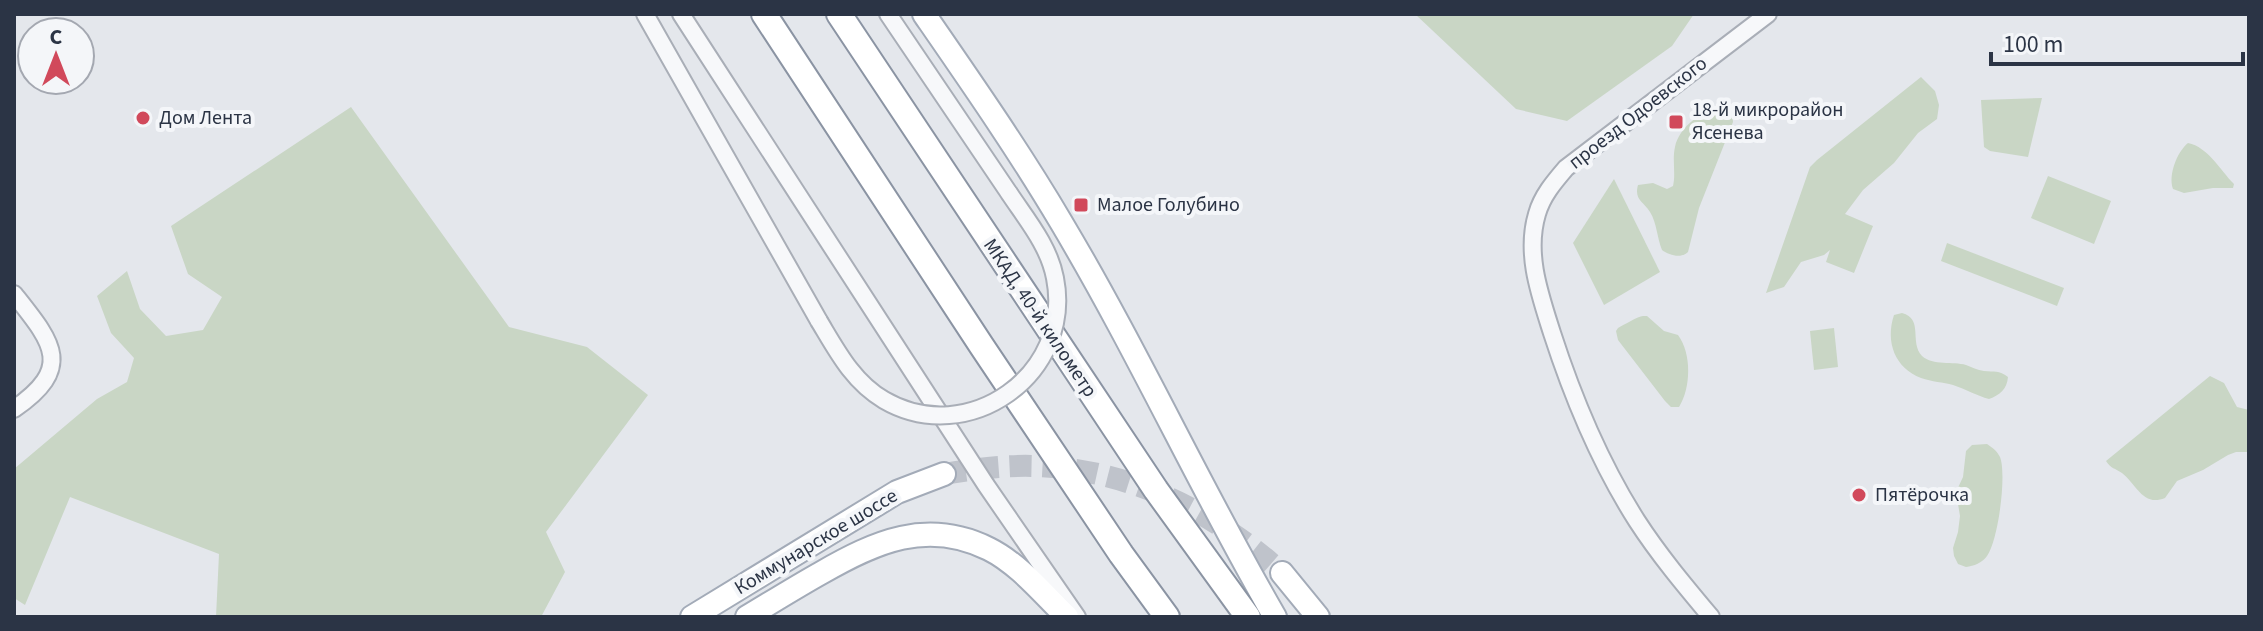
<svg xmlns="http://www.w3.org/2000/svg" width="2263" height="631" font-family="'Source Sans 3',sans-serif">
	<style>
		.green { fill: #c9d6c5 }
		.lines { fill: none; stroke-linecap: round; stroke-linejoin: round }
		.major-tunnel { stroke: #bfc3cb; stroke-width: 22; stroke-dasharray: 22 11; stroke-linecap: butt }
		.minor-casing { stroke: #a9aeb7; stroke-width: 20 }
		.major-casing { stroke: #a3abb8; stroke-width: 26 }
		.highway-casing { stroke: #8b94a3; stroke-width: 28 }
		.minor { stroke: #f7f8fa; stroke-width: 16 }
		.major { stroke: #fff; stroke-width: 22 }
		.highway { stroke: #fff; stroke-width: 24 }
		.minor-bridge-casing { stroke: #a9aeb7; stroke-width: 20; stroke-linecap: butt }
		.minor-bridge { stroke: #f7f8fa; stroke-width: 16 }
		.poi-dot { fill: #d1495b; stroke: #f4f6f9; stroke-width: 3 }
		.labels { text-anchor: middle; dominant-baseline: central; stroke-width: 8; stroke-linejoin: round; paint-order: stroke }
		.poi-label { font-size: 20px; fill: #2b3445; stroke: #f4f6f9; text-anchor: start }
		.street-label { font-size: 20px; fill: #2b3445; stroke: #f4f6f9 }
	</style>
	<rect width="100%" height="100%" fill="#e4e7ec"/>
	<g class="green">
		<path d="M1415 14H1694L1672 46 1567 121 1516 109Z"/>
		<path d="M1921 77 1935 91 1939 105 1937 119 1918 133 1894 163 1863 190 1845 214 1873 226 1854 273 1826 262 1830 250 1824 255 1801 262 1784 287 1766 293 1810 167 1817 160Z"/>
		<path d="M2042 98 2028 157 1990 151 1984 147 1981 100Z"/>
		<path d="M351 107 509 327 587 347 648 395 546 532 565 572 541 617H216L219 554 70 497 25 605 14 598V469L97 399 127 382 134 358 111 333 97 296 127 271 140 309 166 336 203 330 222 297 188 274 171 226Z"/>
		<path d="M1722 107 1732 112 1733 122 1699 208 1688 252C1681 259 1669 255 1662 250 1657 238 1657 223 1650 212 1643 201 1634 200 1638 185L1653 183 1667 189 1673 186C1676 174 1672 160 1675 147 1679 127 1702 110 1722 107Z"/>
		<path d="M2188 143C2208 147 2220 170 2234 184L2233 188H2213L2184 193 2173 189C2168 175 2177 152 2188 143Z"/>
		<path d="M2048 176 2111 201 2094 244 2031 218Z"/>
		<path d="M1614 179 1660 272 1604 305 1573 243Z"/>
		<path d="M1947 243 2064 288 2057 306 1941 261Z"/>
		<path d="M1902 313C1924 319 1909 342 1922 356 1933 366 1953 361 1966 365 1972 367 1977 370 1984 371 1994 372 1999 370 2008 377 2007 389 2000 395 1989 399 1977 396 1966 389 1953 385 1943 382 1932 382 1921 378 1895 368 1885 342 1894 315Z"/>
		<path d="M1643 316H1647L1664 331 1678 335C1692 354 1691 388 1679 407H1671L1665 401 1618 340 1616 331 1618 328C1624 325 1638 316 1643 316Z"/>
		<path d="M1834 328 1838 367 1814 370 1810 331Z"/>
		<path d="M2210 376 2224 383 2237 407 2249 410V452H2236L2228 455 2203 470 2177 481 2165 498C2143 507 2137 485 2122 473 2115 468 2111 469 2106 461Z"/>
		<path d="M1987 444C1993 448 1997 451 2000 457 2007 475 1998 541 1987 556 1982 563 1974 566 1966 567L1958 564 1954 556 1953 548 1958 532 1960 516 1956 492 1963 477 1966 451 1972 445Z"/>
	</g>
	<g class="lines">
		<path class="major-tunnel" d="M944 474C974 469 1005 465 1035 466 1128 469 1214 511 1282 573"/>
		<g class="minor-casing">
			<g id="minor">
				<path d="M645 14 819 321"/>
				<path d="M681 14 986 485 1077 617"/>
				<path d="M888 14 1009 193"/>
				<path d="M14 294C52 342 75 367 14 409"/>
				<path d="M1711 617C1685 586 1659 555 1637 521 1600 463 1573 398 1552 333 1540 295 1525 254 1537 214 1542 196 1554 182 1566 168L1768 14"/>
			</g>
		</g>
		<g class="major-casing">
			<g id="major">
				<path d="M924 14C971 82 1019 151 1061 222 1138 351 1200 488 1275 617"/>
				<path d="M1282 573 1318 617"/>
				<path d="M692 617 897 492 944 474"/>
				<path d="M747 617C772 602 796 587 821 573 875 542 927 518 989 549 1019 564 1043 594 1067 617"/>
			</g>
		</g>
		<g class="highway-casing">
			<g id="highway">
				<path d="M764 14 981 345 1121 554 1167 617"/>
				<path d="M839 14 1156 490 1248 617"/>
			</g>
		</g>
		<use href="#minor" class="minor"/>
		<use href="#major" class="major"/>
		<use href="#highway" class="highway"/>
		<g class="minor-bridge-casing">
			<path id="minor-bridge" d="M819 321C837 351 853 382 884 400 968 449 1074 374 1055 278 1049 246 1027 220 1009 193"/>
		</g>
		<use href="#minor-bridge" class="minor-bridge"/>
	</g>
	<g class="poi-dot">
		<circle cx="143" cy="118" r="8"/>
		<rect x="1668" y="114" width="16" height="16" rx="4"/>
		<rect x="1073" y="197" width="16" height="16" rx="4"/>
		<circle cx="1859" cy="495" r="8"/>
	</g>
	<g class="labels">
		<g class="poi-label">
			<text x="1692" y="110">18-й микрорайон<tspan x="1692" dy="23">Ясенева</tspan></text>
			<text x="159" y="118">Дом Лента</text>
			<text x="1097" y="205">Малое Голубино</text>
			<text x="1875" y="495">Пятёрочка</text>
		</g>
		<g class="street-label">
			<text transform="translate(1638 113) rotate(-38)">проезд Одоевского</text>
			<text transform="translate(1040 318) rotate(56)">МКАД, 40-й километр</text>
			<text transform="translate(816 542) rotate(-31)">Коммунарское шоссе</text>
		</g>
	</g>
	<rect width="2263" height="631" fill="none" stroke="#2b3445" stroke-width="32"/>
	<g transform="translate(56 56)"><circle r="38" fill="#f4f6f9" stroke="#a4a8b1" stroke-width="2"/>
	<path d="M0-6L14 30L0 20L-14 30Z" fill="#d1495b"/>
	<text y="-12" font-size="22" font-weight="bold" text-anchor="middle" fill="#2b3445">С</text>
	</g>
	<path d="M1991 52v12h252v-12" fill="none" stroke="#2b3445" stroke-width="4"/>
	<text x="2003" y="52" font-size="24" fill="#2b3445" stroke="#f4f6f9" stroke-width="6" paint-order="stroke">100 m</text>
</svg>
